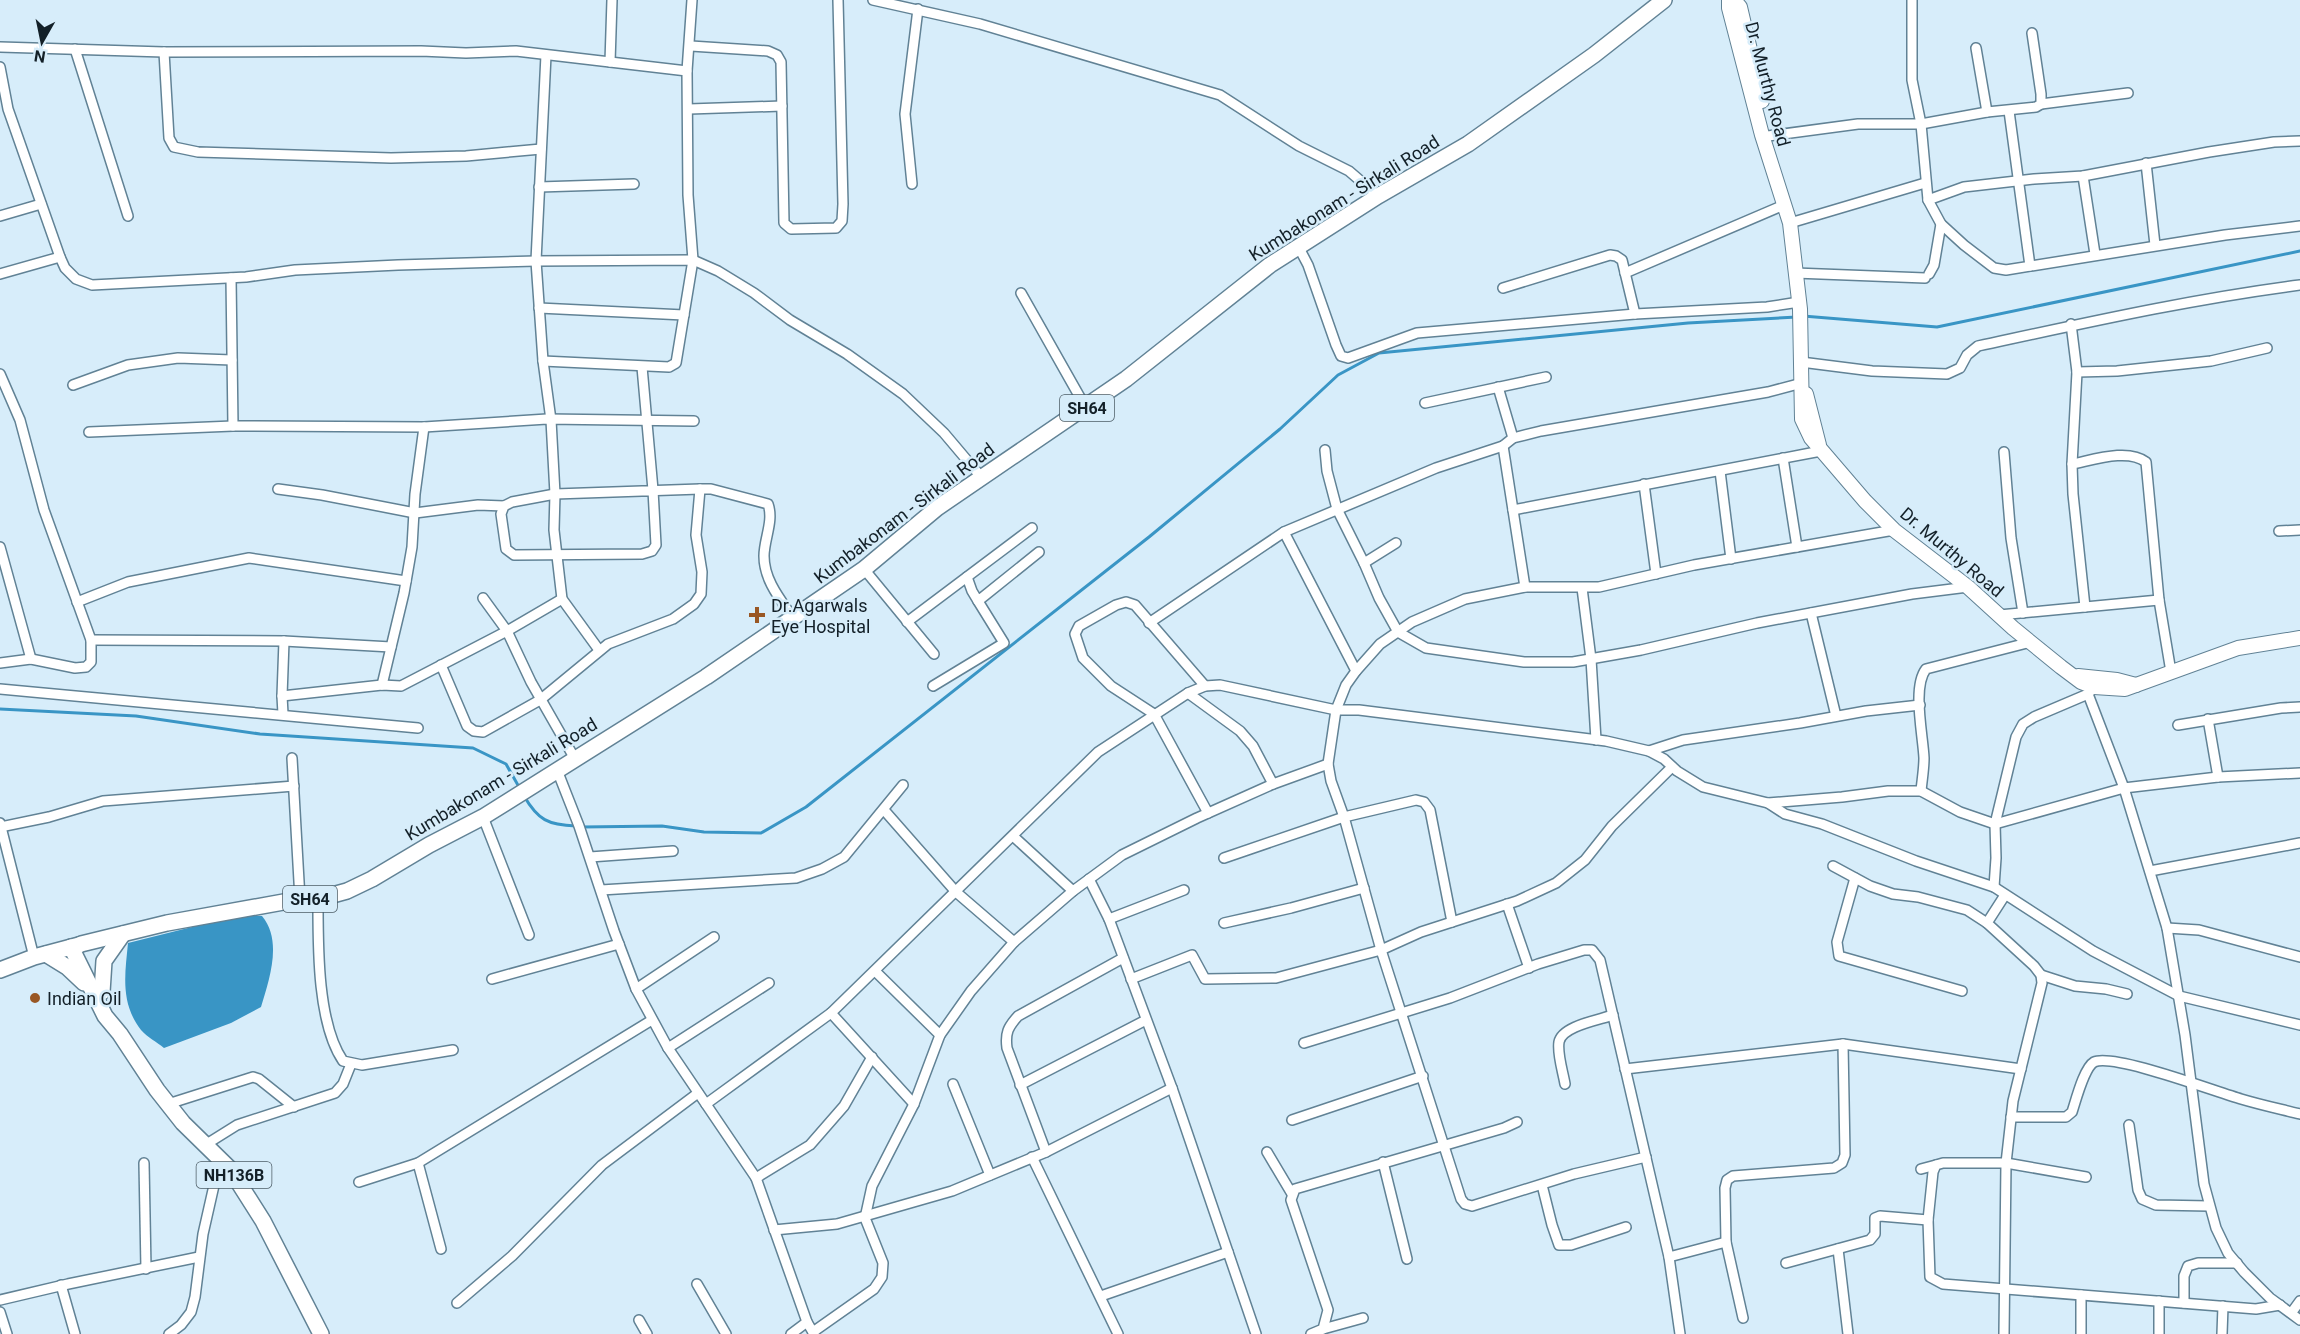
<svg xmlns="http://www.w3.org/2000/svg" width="2300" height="1334" font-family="Roboto,sans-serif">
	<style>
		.water { fill: #3995c5 }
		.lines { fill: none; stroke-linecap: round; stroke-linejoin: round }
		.stream { stroke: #3995c5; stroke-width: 3 }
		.minor-casing { stroke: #618295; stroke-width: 12 }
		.secondary-casing { stroke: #618295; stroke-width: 16 }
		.primary-casing { stroke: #618295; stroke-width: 18 }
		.trunk-casing { stroke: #618295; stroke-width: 18 }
		.minor { stroke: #fff; stroke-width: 9 }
		.secondary { stroke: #fff; stroke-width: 14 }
		.primary { stroke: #fff; stroke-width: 15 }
		.trunk { stroke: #fff; stroke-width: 15 }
		.poi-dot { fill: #995724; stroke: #d7edfa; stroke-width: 2 }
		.labels { text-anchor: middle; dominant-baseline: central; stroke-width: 5; stroke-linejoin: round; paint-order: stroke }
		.shield { fill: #d7edfa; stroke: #4e5e67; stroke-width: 1.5 }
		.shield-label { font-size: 16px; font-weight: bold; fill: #132028 }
		.street-label { font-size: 18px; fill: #132028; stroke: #d7edfa }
		.poi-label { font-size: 18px; fill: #132028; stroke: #d7edfa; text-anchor: start }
	</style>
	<rect width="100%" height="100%" fill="#d7edfa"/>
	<path class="water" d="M240 915 262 916C283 941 269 980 261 1007L231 1023 164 1048C157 1042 147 1037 141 1030 120 1003 125 974 128 943Z"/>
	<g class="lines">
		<g class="stream">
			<path d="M1803 316 1937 327 2300 251"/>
			<path d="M0 709 136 716 260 734 473 748 506 764 519 787"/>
			<path d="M524 796C538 820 548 825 576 826"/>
			<path d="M582 827 662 826 704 832 761 833 806 807 1149 537 1280 429 1338 375 1379 353 1688 323 1797 317"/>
		</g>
		<g class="minor-casing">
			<g id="minor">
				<path d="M873 0 980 24 1220 95 1299 146 1349 171 1378 196"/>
				<path d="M1912 0V80L1921 124 1928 200 1941 224 1964 245 1994 268 2006 270 2225 235 2300 226"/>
				<path d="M691 46 768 51 777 55 781 62 784 223 791 229 836 228 842 221 843 204 838 0"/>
				<path d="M0 47 164 52 421 51 466 53 516 51 610 62 612 0"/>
				<path d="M1976 48 1987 112"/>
				<path d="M75 49 128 216"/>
				<path d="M164 52 169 138 174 147 198 152 391 158 466 156 541 149"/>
				<path d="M546 55 536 261 543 361 551 420 555 494 554 530 562 599 599 650"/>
				<path d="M610 62 687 71"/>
				<path d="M0 67 8 109 60 257 65 268 76 279 92 285 246 277 295 270 398 265 536 261 693 260 718 271 754 293 790 320 847 354 903 394 944 433 982 478"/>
				<path d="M2041 104 2128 93"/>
				<path d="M689 109 782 106"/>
				<path d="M2009 111 2030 266"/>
				<path d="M1768 136 1858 124H1921L1987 112 2036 107 2041 104V94L2032 33"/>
				<path d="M2146 163 2155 245"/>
				<path d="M2083 176 2095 254"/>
				<path d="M912 184 905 114 918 9"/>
				<path d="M539 187 634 184"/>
				<path d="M1928 200 1964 187 2034 179 2083 176 2209 152 2274 142 2300 141"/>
				<path d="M0 216 41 204"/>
				<path d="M1790 223 1925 183"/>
				<path d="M1298 246 1308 265 1336 345 1341 356 1348 358 1417 333 1635 314 1767 307 1799 302"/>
				<path d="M1625 273 1784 205"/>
				<path d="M1795 273 1925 278"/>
				<path d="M0 274 60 257"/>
				<path d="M1929 274 1934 265 1941 224"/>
				<path d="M231 278 233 426"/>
				<path d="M1503 288 1610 255 1616 256 1622 260 1635 314"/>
				<path d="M1021 293 1086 408"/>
				<path d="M539 308 684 315"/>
				<path d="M2071 324 2077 372 2072 464 2073 494 2085 607"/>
				<path d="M543 361 669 367 676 363 693 260 688 195 687 71 692 0"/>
				<path d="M1801 362 1872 371 1947 374 1960 368 1967 355 1978 346C2085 323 2191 299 2300 285"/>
				<path d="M642 367 653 490 656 545 652 551 642 554 514 555 506 549 501 514 504 506 512 502 555 494 700 489H711L768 504C774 521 764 539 764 556 764 580 780 599 793 618"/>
				<path d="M2077 372 2117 371 2211 361 2267 348"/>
				<path d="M0 374 20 420 44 510 91 640V662L86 667 75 668 31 659 0 663"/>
				<path d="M73 385 128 365 178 358 232 360"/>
				<path d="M1498 387 1513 438"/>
				<path d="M1425 403 1546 377"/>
				<path d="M89 432 233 426 424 427 547 419 694 421"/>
				<path d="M1503 446 1525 587"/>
				<path d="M1325 450 1327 471 1337 509 1364 563 1379 598 1398 632 1426 648 1524 662H1573L1641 650 1757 623 1912 594 1968 587"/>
				<path d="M2004 452 2011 538 2023 613"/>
				<path d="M1783 458 1797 547"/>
				<path d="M2072 464C2093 460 2128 448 2146 462L2159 600 2171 672"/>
				<path d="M1720 471 1731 559"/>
				<path d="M1644 484 1656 574"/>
				<path d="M278 489 322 495 415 513 478 505 504 506"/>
				<path d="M1513 510 1821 451"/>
				<path d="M2279 531 2300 530"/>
				<path d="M1284 532 1356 671"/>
				<path d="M0 547 31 659"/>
				<path d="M1364 563 1396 543"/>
				<path d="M864 569 934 654"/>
				<path d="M967 577 972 591 978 601 1039 552"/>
				<path d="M1582 588 1591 659 1596 740"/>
				<path d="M483 598 507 631 531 682 575 759"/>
				<path d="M77 602 128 582 249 558 406 581"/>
				<path d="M1811 613 1836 716"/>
				<path d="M1999 615 2159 600"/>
				<path d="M907 622 1032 528"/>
				<path d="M1149 623 1284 532 1436 468 1503 446 1513 438 1541 431 1768 392 1802 383"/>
				<path d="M91 640 284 641 391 647"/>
				<path d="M441 665 467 726 474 731 483 732 540 700 608 644 673 619 694 604 701 594 702 572 696 535 700 489"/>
				<path d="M382 685 404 593 412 547 415 494 424 427"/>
				<path d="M933 686 1004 643 978 601"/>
				<path d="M1205 686 1135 605 1126 602 1116 605 1079 626 1075 634 1083 658 1111 686 1154 714 1208 813"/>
				<path d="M2094 687 2088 694 2124 788 2167 928 2185 1035 2204 1184 2216 1228 2228 1253 2244 1272 2270 1298 2300 1320"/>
				<path d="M0 689 418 728"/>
				<path d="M1188 693 1240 731 1253 746 1273 784"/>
				<path d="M282 696 382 685 401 686 507 631 562 599"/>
				<path d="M283 714 282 696 284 641"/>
				<path d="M2208 719 2218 777"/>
				<path d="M2178 725 2281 708 2300 707"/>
				<path d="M1649 751 1683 740 1800 723 1866 711 1920 705"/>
				<path d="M292 758 300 899"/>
				<path d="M557 770 579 826 614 931 636 989 668 1048 756 1178 807 1322 814 1334"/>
				<path d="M1921 791C1922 780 1924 769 1924 758 1923 735 1912 687 1926 669L2031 642"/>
				<path d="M1768 803 1842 797 1888 791H1921L1960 812 1995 824 2124 788 2218 777 2300 773"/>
				<path d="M884 810 956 892 1014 942"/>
				<path d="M483 817 529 935"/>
				<path d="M0 823 34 957"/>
				<path d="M0 827 49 817 103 801 294 786"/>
				<path d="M1013 836 1073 891"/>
				<path d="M590 857 673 851"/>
				<path d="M1224 858 1344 817 1416 800 1424 802 1430 810 1452 922"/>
				<path d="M1833 866 1870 886 1893 894 1918 897 1967 910 1987 923"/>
				<path d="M2150 871 2300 843"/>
				<path d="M1855 878 1837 942 1839 956 1962 991"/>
				<path d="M1089 879 1109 919 1172 1088 1256 1334"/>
				<path d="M1994 887 1996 858 1995 824 2016 737 2023 724 2034 717 2088 694"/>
				<path d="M601 890 796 878 822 869 844 857 903 785"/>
				<path d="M318 899C318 945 317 1023 343 1061L362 1065 453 1050"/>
				<path d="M1507 904 1529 968"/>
				<path d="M1109 919 1184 890"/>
				<path d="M1224 923 1291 908 1364 888"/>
				<path d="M2167 928 2199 930 2300 957"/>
				<path d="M875 971 940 1035"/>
				<path d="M2041 975 2075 986 2106 989 2127 994"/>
				<path d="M492 979 619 944"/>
				<path d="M1131 979 1192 955 1205 979 1276 978 1381 950 1421 932 1517 901 1556 883 1585 860 1612 826 1672 767"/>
				<path d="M636 989 714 937"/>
				<path d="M831 1013 914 1104"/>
				<path d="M1304 1043 1450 998 1538 964 1584 950H1592L1600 960 1669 1257 1680 1334"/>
				<path d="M668 1048 769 983"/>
				<path d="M1625 1069 1843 1044 2021 1069"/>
				<path d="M953 1084 990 1175"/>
				<path d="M1565 1084C1563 1072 1557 1054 1559 1042 1562 1026 1599 1020 1613 1015"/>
				<path d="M1020 1085 1146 1020"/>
				<path d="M168 1104 253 1077 259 1079 294 1107"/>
				<path d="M706 1104 831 1013 1098 752 1188 693 1205 686 1220 685 1336 710H1359L1606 741 1649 751 1664 759 1677 771 1703 787 1768 803 1785 814 1822 824 1916 861 1994 887 2093 951 2179 996 2300 1025"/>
				<path d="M2011 1117H2066L2072 1112C2076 1100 2084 1068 2094 1062 2114 1053 2216 1092 2241 1099 2261 1105 2280 1109 2300 1114"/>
				<path d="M1292 1120 1423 1076"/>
				<path d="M2129 1125 2138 1190 2142 1199 2156 1205 2209 1206"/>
				<path d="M205 1145 237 1125 335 1093 343 1084 351 1064"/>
				<path d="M1046 1152 1007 1048C1005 1033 1008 1027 1018 1016L1123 958"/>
				<path d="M1267 1152 1292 1194"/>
				<path d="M1032 1157 1118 1334"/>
				<path d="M1646 1157 1574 1174 1472 1206 1465 1204 1461 1199 1381 950 1344 817 1331 781 1328 764 1336 710 1346 685 1356 671 1380 644 1412 622 1465 599 1525 587H1599L1694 565 1894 530"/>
				<path d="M1383 1162 1407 1259"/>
				<path d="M144 1163 146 1269"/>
				<path d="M418 1163 441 1249"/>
				<path d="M1921 1169 1936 1165"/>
				<path d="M2086 1177 2006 1163H1943L1936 1165 1933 1172 1928 1220 1930 1277 1943 1284 2256 1309 2280 1305"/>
				<path d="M756 1178 810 1145 844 1106 872 1057"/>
				<path d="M359 1182 418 1163 652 1020"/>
				<path d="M1542 1185 1552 1225 1559 1245H1571L1626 1227"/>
				<path d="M774 1230 837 1224 952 1191 1046 1152 1172 1088"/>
				<path d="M1838 1249 1848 1334"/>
				<path d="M1669 1257 1726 1242"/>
				<path d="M1786 1263 1870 1240 1875 1234V1218L1880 1216 1928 1220"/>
				<path d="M697 1284 726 1334"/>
				<path d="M61 1285 75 1334"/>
				<path d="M1101 1296 1228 1252"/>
				<path d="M0 1300 68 1284 199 1257"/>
				<path d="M457 1303 512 1256 602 1165 698 1093"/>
				<path d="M2184 1303V1276L2188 1266 2198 1263H2237"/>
				<path d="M0 1312 7 1334"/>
				<path d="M2292 1312 2300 1301"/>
				<path d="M1743 1318 1726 1242 1725 1188 1727 1180 1733 1176 1834 1168 1842 1163 1845 1155 1843 1044"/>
				<path d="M639 1320 647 1334"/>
				<path d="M1323 1329 1363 1318"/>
				<path d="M813 1332 874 1289 882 1277 883 1263 865 1218 872 1186 914 1104 940 1035 971 991 1014 942 1073 891 1122 855 1197 818 1273 784 1328 764"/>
				<path d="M169 1334 181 1325 191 1312 195 1297 203 1234 220 1159"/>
				<path d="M791 1334 807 1322"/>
				<path d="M1311 1334 1323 1329 1328 1310 1291 1200 1295 1189 1504 1128 1517 1122"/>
				<path d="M2004 1334 2006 1163 2013 1101 2042 983 2041 975 2034 966 1987 923 2005 895"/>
				<path d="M2081 1334V1295"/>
				<path d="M2159 1334V1301"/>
				<path d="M2222 1334 2223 1306"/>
			</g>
		</g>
		<g class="secondary-casing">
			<g id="secondary">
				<path d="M1729 0V8L1762 135 1790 223 1800 309 1802 419 1811 438 1865 501 1894 530 1968 587 2013 628 2061 667 2081 682 2094 687 2125 689 2238 648 2300 638"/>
				<path d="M1734 0 1740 7 1762 101"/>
				<path d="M1806 394 1819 445"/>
				<path d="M2078 676 2117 680 2136 685"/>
			</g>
		</g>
		<g class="primary-casing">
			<path id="primary" d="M81 944 167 923 300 899H318L347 891 372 879 429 845 483 817 706 677 864 569 937 508 1126 379 1270 265 1378 196 1468 144 1594 55 1664 0"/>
		</g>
		<g class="trunk-casing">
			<g id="trunk">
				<path d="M71 947 105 1016 120 1034 157 1090 183 1123 230 1169 263 1221 321 1334"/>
				<path d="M46 954 67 967 84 983"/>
				<path d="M0 970 34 957 79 945"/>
				<path d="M102 992 104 961 123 934"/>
			</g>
		</g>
		<use href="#minor" class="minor"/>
		<use href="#secondary" class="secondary"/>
		<use href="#primary" class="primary"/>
		<use href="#trunk" class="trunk"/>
	</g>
	<g class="poi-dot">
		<path d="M754 606h6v6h6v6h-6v6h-6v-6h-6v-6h6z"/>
		<circle cx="35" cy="998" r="6"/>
	</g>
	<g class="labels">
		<g class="shield">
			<rect x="1060" y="395" width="54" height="26" rx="4.5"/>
			<rect x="283" y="886" width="54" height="26" rx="4.5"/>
			<rect x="196.5" y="1162" width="75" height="26" rx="4.5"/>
		</g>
		<g class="shield-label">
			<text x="1087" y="408">SH64</text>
			<text x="310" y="899">SH64</text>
			<text x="234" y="1175">NH136B</text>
		</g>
		<g class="street-label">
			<text transform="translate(1768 84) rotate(75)">Dr. Murthy Road</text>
			<text transform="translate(1344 198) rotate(-32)">Kumbakonam - Sirkali Road</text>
			<text transform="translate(904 513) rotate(-37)">Kumbakonam - Sirkali Road</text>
			<text transform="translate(1952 552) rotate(40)">Dr. Murthy Road</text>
			<text transform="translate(501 779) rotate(-31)">Kumbakonam - Sirkali Road</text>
		</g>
		<g class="poi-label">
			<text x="771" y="605">Dr.Agarwals<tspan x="771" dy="21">Eye Hospital</tspan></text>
			<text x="47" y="998">Indian Oil</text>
		</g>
	</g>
	<g transform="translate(42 42) rotate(189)" stroke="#d7edfa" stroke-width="4.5" paint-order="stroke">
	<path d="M0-4.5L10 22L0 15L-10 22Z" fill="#132028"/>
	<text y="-9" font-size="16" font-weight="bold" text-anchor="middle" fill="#132028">N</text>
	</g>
</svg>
